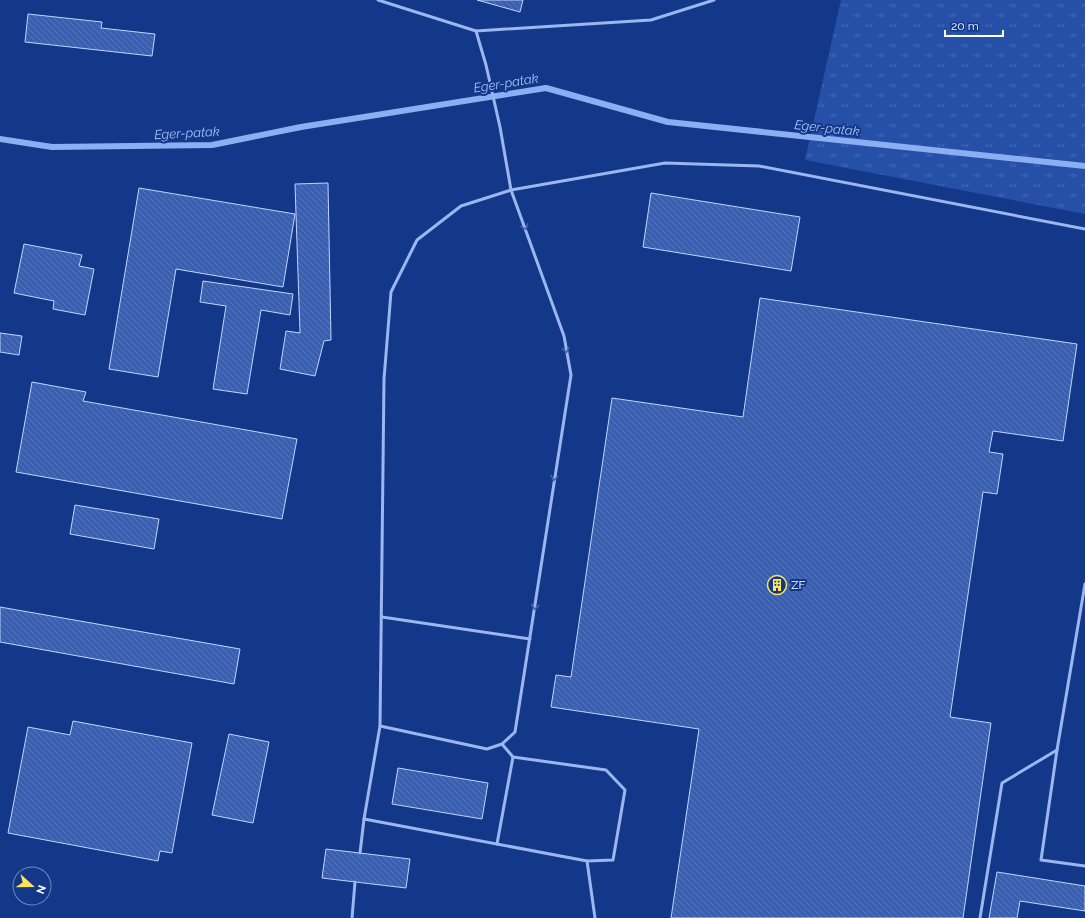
<svg xmlns="http://www.w3.org/2000/svg" width="1085" height="918" font-family="Raleway,sans-serif">
	<style>
		.grass { fill: url(#grass-tufts) }
		.lines { fill: none; stroke-linecap: round; stroke-linejoin: round }
		.stream { stroke: #8caff3; stroke-width: 6 }
		.building { fill: url(#building-back-hatch); stroke: #c1d4fb }
		.lane { stroke: #9bb6f0; stroke-width: 3 }
		.oneway { stroke: #4364ad }
		.labels { text-anchor: middle; dominant-baseline: central; stroke-width: 4; stroke-linejoin: round; paint-order: stroke }
		.poi-label { font-size: 12px; fill: #fff; stroke: #143889; text-anchor: start }
		.water-label { font-size: 13px; font-style: italic; fill: #a6c1f7; stroke: #143889 }
	</style>
	<defs>
		<pattern id="grass-tufts" width="24" height="20" patternUnits="userSpaceOnUse"><rect width="24" height="20" fill="#2650a8"/><path d="M3 7l-1-3M5 7V3M7 7l1-3M15 17l-1-3M17 17v-4M19 17l1-3" fill="none" stroke="#476ab5"/></pattern>
		<pattern id="building-back-hatch" width="6" height="6" patternUnits="userSpaceOnUse"><rect width="6" height="6" fill="#385fb2"/><path d="M-1 5l2 2M0 0l6 6M5-1l2 2" fill="none" stroke="#5677be"/></pattern>
	</defs>
	<rect width="100%" height="100%" fill="#143889"/>
	<path class="grass" d="M841 0H1085V214L805 160Z"/>
	<g class="lines">
		<path class="stream" d="M0 139 52 147 212 145 301 127 546 88 668 122 1085 166"/>
	</g>
	<g class="building">
		<path d="M477 0H523L520 12Z"/>
		<path d="M28 14 102 22 101 28 155 34 152 56 25 42Z"/>
		<path d="M328 183 331 340 324 341 315 376 280 369 286 331 300 333 295 184Z"/>
		<path d="M139 188 295 214 283 287 176 269 158 377 109 369Z"/>
		<path d="M651 193 800 217 791 271 643 247Z"/>
		<path d="M24 244 82 255 79 266 94 269 85 315 53 309 54 301 14 293Z"/>
		<path d="M203 281 293 294 290 315 261 310 247 394 213 389 226 306 200 302Z"/>
		<path d="M760 298 1077 344 1063 441 993 431 989 452 1003 454 997 494 983 492 950 717 991 723 963 918H671L699 729 551 707 556 675 571 677 612 398 743 417Z"/>
		<path d="M0 333 22 336 19 355 0 352Z"/>
		<path d="M32 382 86 392 83 401 297 439 282 519 16 472Z"/>
		<path d="M75 505 159 519 154 549 70 534Z"/>
		<path d="M0 607 240 649 234 684 0 642Z"/>
		<path d="M73 721 192 743 172 853 160 851 158 861 8 833 28 727 70 735Z"/>
		<path d="M229 734 269 742 253 823 212 815Z"/>
		<path d="M398 768 488 783 482 819 392 804Z"/>
		<path d="M326 849 410 859 406 888 322 878Z"/>
		<path d="M997 872 1085 886V911L1020 901 1017 918H989Z"/>
	</g>
	<g class="lines">
		<g class="lane">
			<path d="M378 0 476 31 486 65 500 127 511 190 564 336 571 375 515 732 502 744 487 749 380 726"/>
			<path d="M476 31 651 20 714 0"/>
			<path d="M1085 584 1057 750 1041 860 1085 866"/>
			<path d="M382 617 530 639"/>
			<path d="M502 744 513 757 606 770 625 790 613 860 587 861"/>
			<path d="M364 819 587 861 595 918"/>
			<path d="M497 844 513 757"/>
			<path d="M360 853 364 819 380 726 384 379 391 292 417 240 461 206 511 190 665 163 759 166 1085 229"/>
			<path d="M352 918 355 882"/>
			<path d="M980 918 1002 783 1057 750"/>
		</g>
	</g>
	<defs><path id="oneway-chevron" d="M-2-3.5L2.5 0L-2 3.5" fill="none" stroke-width="1.6" stroke-linecap="round" stroke-linejoin="round"/></defs>
	<g class="oneway">
		<use href="#oneway-chevron" transform="translate(525 227) rotate(70)"/>
		<use href="#oneway-chevron" transform="translate(566 350) rotate(80)"/>
		<use href="#oneway-chevron" transform="translate(554 478) rotate(99)"/>
		<use href="#oneway-chevron" transform="translate(535 607) rotate(99)"/>
	</g>
	<defs>
		<g id="building-ring" transform="scale(1)"><circle r="9.5" fill="#143889" stroke="#ffe459" stroke-width="1.5"/><path d="M-4-6H4V6H1V3H-1V6H-4ZM-2.5-4.3h1.7v1.8h-1.7ZM.8-4.3h1.7v1.8H.8ZM-2.5-1h1.7V.8h-1.7ZM.8-1h1.7V.8H.8Z" fill="#ffe459"/></g>
	</defs>
	<g fill-rule="evenodd">
		<use href="#building-ring" x="777" y="585"/>
	</g>
	<g class="labels">
		<g class="poi-label">
			<text x="791" y="585">ZF</text>
		</g>
		<g class="water-label">
			<text transform="translate(506 83) rotate(-9)">Eger-patak</text>
			<text transform="translate(827 128) rotate(6)">Eger-patak</text>
			<text transform="translate(187 133) rotate(-3)">Eger-patak</text>
		</g>
	</g>
	<g transform="translate(32 886) rotate(111)"><circle r="19" fill="#143889" stroke="#7288b8"/>
	<path d="M0-3L7 15L0 10L-7 15Z" fill="#ffe459"/>
	<text y="-6" font-size="11" font-weight="bold" text-anchor="middle" fill="#ffffff">N</text>
	</g>
	<path d="M945 30v6h58v-6" fill="none" stroke="#ffffff" stroke-width="2"/>
	<text x="951" y="30" font-size="12" fill="#ffffff" stroke="#143889" stroke-width="3" paint-order="stroke">20 m</text>
</svg>
